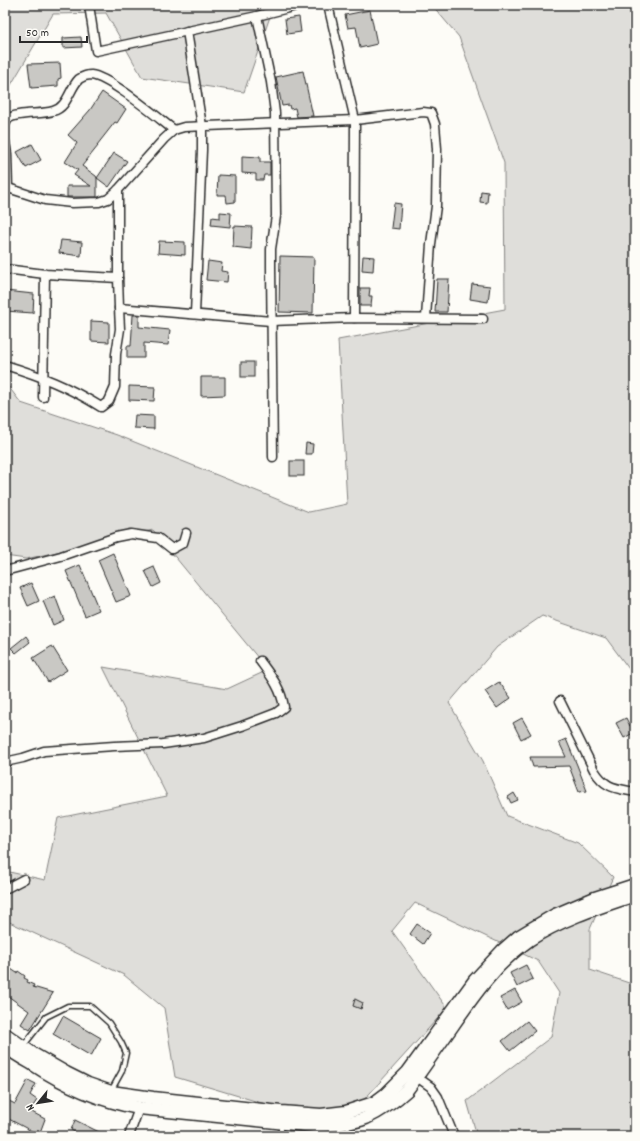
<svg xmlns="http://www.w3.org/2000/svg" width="640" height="1141" font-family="Dekko,sans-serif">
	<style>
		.green { fill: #dfdeda; stroke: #858482 }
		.building { fill: #c9c8c4; stroke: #2b2b2b }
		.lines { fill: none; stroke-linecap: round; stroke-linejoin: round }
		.lane-casing { stroke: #2b2b2b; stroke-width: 7 }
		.street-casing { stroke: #2b2b2b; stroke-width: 11 }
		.secondary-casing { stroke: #2b2b2b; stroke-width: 15 }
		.lane { stroke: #fdfcf7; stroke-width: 4 }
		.street { stroke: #fdfcf7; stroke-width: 8 }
		.secondary { stroke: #fdfcf7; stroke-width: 12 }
	</style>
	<rect width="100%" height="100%" fill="#fdfcf7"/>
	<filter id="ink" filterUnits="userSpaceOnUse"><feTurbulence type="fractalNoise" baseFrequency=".025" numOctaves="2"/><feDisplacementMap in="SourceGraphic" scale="8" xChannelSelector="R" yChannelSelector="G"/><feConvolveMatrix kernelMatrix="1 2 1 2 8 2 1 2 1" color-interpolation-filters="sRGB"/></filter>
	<g filter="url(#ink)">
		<g class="green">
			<path d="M5 5H274L244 92 142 77 106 13 53 14 5 95Z"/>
			<path d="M432 5H635V677L606 638 542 616 497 647 449 703 483 761 507 816 578 843 613 877 590 929V970L635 985V1097L629 1102 635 1128V1136H477L467 1101 551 1037 559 993 538 961 415 903 392 931 447 1008 361 1103 302 1115 175 1077 164 1008 124 975 5 920V871L45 880 58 818 167 796 103 667 227 689 268 670 153 530 26 559 5 556V382L21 403 117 435 309 512 347 504 338 340 505 309 504 163 459 37Z"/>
		</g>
		<g class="building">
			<path d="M370 10 377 44 360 48 356 27 348 28 345 15Z"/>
			<path d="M299 17 301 32 287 34 285 19Z"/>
			<path d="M81 37 82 47 63 48V38Z"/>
			<path d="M60 63 61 78 58 79V86L31 88 28 64Z"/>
			<path d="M303 71 313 116 297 117 295 108 290 109 289 105 282 106 276 77Z"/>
			<path d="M102 92 126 109 117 123 115 122 97 145 98 146 82 166 96 176 97 178 114 153 127 161 109 187 97 178V197H67V186H91L74 175 78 170 65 162 77 143 68 135 90 110Z"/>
			<path d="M32 144 41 160 26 168 17 152Z"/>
			<path d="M242 156 260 157V162H270V175H264L263 180H256V174L242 173Z"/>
			<path d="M218 175 235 176V202L227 203 226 195H217Z"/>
			<path d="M481 191 488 192 487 203 480 202Z"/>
			<path d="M394 203 401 204 399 229 391 228Z"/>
			<path d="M220 212 231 213 230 227 211 225 212 217 220 218Z"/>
			<path d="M234 226 252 227 251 249 233 247Z"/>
			<path d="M61 240 82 242 81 256 59 253Z"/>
			<path d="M159 241 185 242V255L158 253Z"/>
			<path d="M280 256 314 257 313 313 279 312Z"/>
			<path d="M363 256 374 257 373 271 362 270Z"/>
			<path d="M208 261 222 263 221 271 228 272 227 282 206 280Z"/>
			<path d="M437 279H449L447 312H435Z"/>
			<path d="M472 284 490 286 488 302 470 299Z"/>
			<path d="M360 288H370L369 296H372L371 306H360Z"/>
			<path d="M5 291 34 294 33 313 5 311Z"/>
			<path d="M133 315H139V327L170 330 168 345 144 343V358H127V346H131Z"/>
			<path d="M91 321 109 322V342L91 341Z"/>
			<rect x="241" y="362" width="13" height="15"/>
			<path d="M201 377H225V395L201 396Z"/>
			<path d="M129 386 155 387 154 401 129 400Z"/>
			<path d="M135 415 154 416V429L134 428Z"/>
			<path d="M306 443 313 444 312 454H305Z"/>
			<rect x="290" y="461" width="14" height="15"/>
			<path d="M113 553 131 596 116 602 98 560Z"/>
			<path d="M80 565 99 610 85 616 66 571Z"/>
			<path d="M154 567 161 583 153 587 145 571Z"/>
			<path d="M31 583 39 601 28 606 20 588Z"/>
			<path d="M55 596 64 620 53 625 43 601Z"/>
			<path d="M26 636 30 642 16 653 11 648Z"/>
			<path d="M52 646 67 670 48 682 33 658Z"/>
			<path d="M499 682 511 698 497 708 485 691Z"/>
			<path d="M522 718 531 734 521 739 513 723Z"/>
			<path d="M626 718 630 726 635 723V732L624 738 616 723Z"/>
			<path d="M566 739 577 765 587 791 579 792 569 766 533 767 530 757H566L559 742Z"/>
			<path d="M514 793 518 800 511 803 508 797Z"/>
			<path d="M417 924 430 933 423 944 410 934Z"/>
			<path d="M5 965 17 973 18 971 25 976 24 978 28 980 27 982 34 985 33 987 53 993 30 1030 21 1024 29 1011 5 994Z"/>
			<path d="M526 965 533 979 517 987 510 973Z"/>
			<path d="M515 990 522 1002 507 1010 500 998Z"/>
			<path d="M355 999 363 1003 361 1009 353 1006Z"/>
			<path d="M63 1016 101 1038 91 1056 53 1034Z"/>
			<path d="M527 1021 535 1031 510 1051 502 1041Z"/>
			<path d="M28 1080 36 1084 30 1095 37 1100 30 1111 45 1119 39 1135 5 1117V1099L15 1104Z"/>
			<path d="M75 1120 107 1136H82L71 1130Z"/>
		</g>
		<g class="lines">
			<g class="lane-casing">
				<g id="lane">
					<path d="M24 1045 46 1017 68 1006H90L109 1023 121 1042 126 1053 122 1071 111 1091"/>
					<path d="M281 1125V1136"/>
				</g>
			</g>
			<g class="street-casing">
				<g id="street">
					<path d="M89 5 96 51 257 16 300 5"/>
					<path d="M328 5 355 120 354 318"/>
					<path d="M257 16 271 82 275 113 276 216 271 249V267L273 457"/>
					<path d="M187 31 202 126V150L195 314"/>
					<path d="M5 124C6 123 7 120 8 119 16 112 41 115 53 111 68 107 69 89 79 79 82 77 87 75 91 75 110 77 157 117 174 130"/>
					<path d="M5 142 7 154 8 188"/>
					<path d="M5 187 45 200 72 203 99 202 108 199 118 190 164 139 174 130 184 127 355 120 423 112 431 113 435 124 437 149 436 206 431 244 426 318"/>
					<path d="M5 269 45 274 118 278 119 308 271 321 354 318 483 319"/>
					<path d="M118 278V190"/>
					<path d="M5 365C41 376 69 387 101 407L109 401 115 387 116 354 120 329 119 308"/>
					<path d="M43 397 45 274"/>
					<path d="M5 571 61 556 116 537 131 534 158 538 172 549 183 543 186 533"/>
					<path d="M560 701 594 770C606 789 615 788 635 792"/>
					<path d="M5 762 23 758 44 751 114 746 163 744 204 738 242 726 276 713 284 707C281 688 271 676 260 661"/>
					<path d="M5 889 24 879"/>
					<path d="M414 1075 431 1087 438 1097 454 1136"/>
					<path d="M5 1136H6"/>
					<path d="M129 1136 139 1108"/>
				</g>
			</g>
			<g class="secondary-casing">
				<g id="secondary">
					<path d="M5 1034 33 1054 66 1073 88 1084 111 1092 153 1098 281 1112 321 1115 346 1112 374 1103 386 1094 408 1072 475 980 502 951 518 937 533 928 555 915 595 898 635 885"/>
					<path d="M5 1046C13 1053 22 1058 31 1063 64 1085 100 1101 139 1108L314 1126C331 1125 351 1124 366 1118 381 1111 395 1101 407 1090 422 1070 436 1049 451 1028 473 996 496 963 529 940 561 919 599 907 635 895"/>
				</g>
			</g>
			<use href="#lane" class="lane"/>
			<use href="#street" class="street"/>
			<use href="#secondary" class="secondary"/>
		</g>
	</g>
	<rect width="640" height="1141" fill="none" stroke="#fdfcf7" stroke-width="20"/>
	<rect x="10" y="10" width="620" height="1121" fill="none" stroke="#2b2b2b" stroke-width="1.5" filter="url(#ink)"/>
	<g transform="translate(38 1103) rotate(240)" stroke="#fdfcf7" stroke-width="3" paint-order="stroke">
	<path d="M0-3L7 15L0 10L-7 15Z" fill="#2b2b2b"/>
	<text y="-6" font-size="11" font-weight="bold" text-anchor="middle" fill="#2b2b2b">N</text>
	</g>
	<path d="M20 36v6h67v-6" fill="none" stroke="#2b2b2b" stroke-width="2"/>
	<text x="26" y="36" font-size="12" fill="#2b2b2b" stroke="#fdfcf7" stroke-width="3" paint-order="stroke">50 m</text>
</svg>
